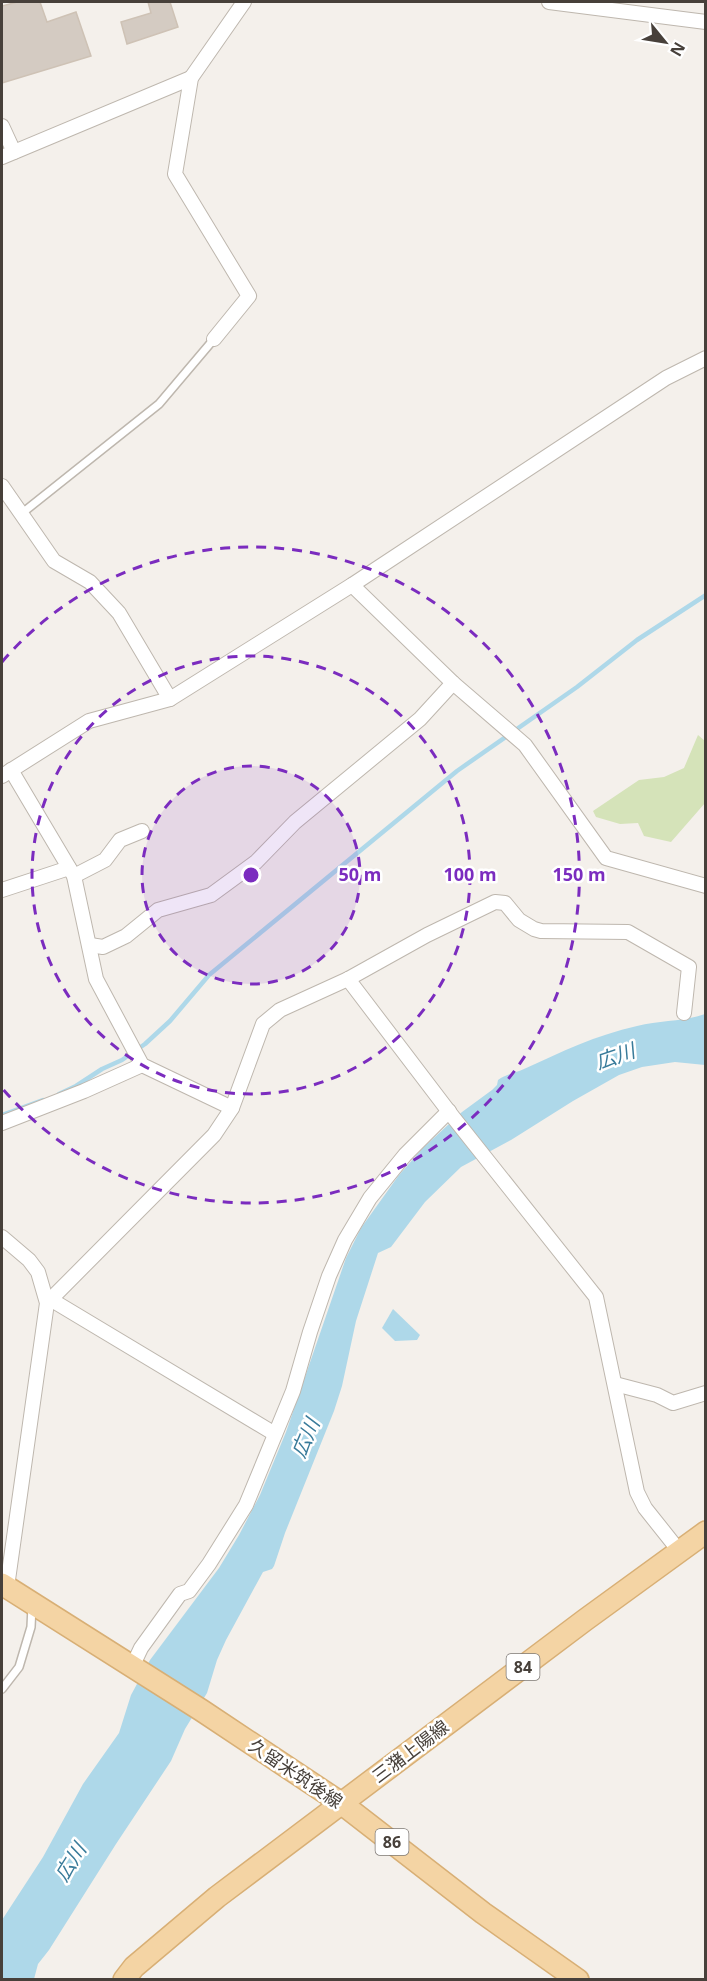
<svg xmlns="http://www.w3.org/2000/svg" width="707" height="1981" font-family="'Noto Sans','Noto Sans JP',sans-serif">
	<style>
		.green { fill: #d5e3b9 }
		.water { fill: #aed8e9 }
		.lines { fill: none; stroke-linecap: round; stroke-linejoin: round }
		.stream { stroke: #aed8e9; stroke-width: 4.5 }
		.building { fill: #d4cbc2; stroke: #cec2b5; stroke-width: 1.5 }
		.lane-casing { stroke: #beb7ae; stroke-width: 10 }
		.street-casing { stroke: #beb7ae; stroke-width: 16 }
		.primary-casing { stroke: #d8af75; stroke-width: 24 }
		.lane { stroke: #fff; stroke-width: 7 }
		.street { stroke: #fff; stroke-width: 14 }
		.primary { stroke: #f4d4a4; stroke-width: 21 }
		.ring { fill: none; stroke: #7b2cbf; stroke-width: 3; stroke-dasharray: 10 8 }
		.labels { text-anchor: middle; dominant-baseline: central; stroke-width: 5; stroke-linejoin: round; paint-order: stroke }
		.shield { fill: #fff; stroke: #7e7975; stroke-width: 1.5 }
		.shield-label { font-size: 16px; font-weight: bold; fill: #47403a }
		.street-label { font-size: 18px; fill: #47403a; stroke: #fff }
		.water-label { font-size: 20px; font-style: italic; fill: #397b9a; stroke: #fff }
		.centre { fill: #7b2cbf; stroke: #fff; stroke-width: 3 }
		.ring-label { font-size: 18px; text-anchor: middle; font-weight: bold; fill: #7b2cbf; stroke: #fff; stroke-width: 5; stroke-linejoin: round; paint-order: stroke }
	</style>
	<rect width="100%" height="100%" fill="#f4f0eb"/>
	<path class="green" d="M698 735 705 741V803L671 842 644 836 638 823 620 824 596 817 593 811 639 780 664 777 684 768Z"/>
	<g class="water">
		<path d="M705 1014V1065L675 1062 642 1067 619 1075 573 1101 511 1140 461 1167 425 1202 391 1247 378 1253 356 1321 342 1386 334 1411 285 1533 274 1566 272 1569 263 1572 226 1640 217 1660 207 1693 185 1729 171 1761 116 1844 49 1950 38 1964 34 1979 2 1980V1920L43 1857 83 1784 119 1733 131 1695 150 1660 219 1568 239 1535 260 1495 286 1432 346 1258 361 1228 399 1175 423 1148 462 1112 492 1090 497 1085 498 1080C506 1074 515 1073 524 1069 561 1052 596 1035 637 1026 660 1020 683 1022 705 1014Z"/>
		<path d="M393 1309 420 1335 417 1340 395 1341 382 1328Z"/>
	</g>
	<g class="lines">
		<g class="stream">
			<path d="M59 1094 76 1086 102 1069 122 1060 145 1044 170 1021 209 975 457 771 577 687 637 640 706 595"/>
			<path d="M2 1115 43 1100"/>
		</g>
	</g>
	<g class="building">
		<path d="M17 2H40L47 22 76 12 91 56 2 83V6Z"/>
		<path d="M148 2H170L178 27 127 44 121 22 151 13Z"/>
	</g>
	<g class="lines">
		<g class="lane-casing">
			<g id="lane">
				<path d="M21 514 159 404 214 339"/>
				<path d="M2 1689 19 1667 31 1627 32 1606"/>
			</g>
		</g>
		<g class="street-casing">
			<g id="street">
				<path d="M549 2 706 22"/>
				<path d="M2 126 14 152"/>
				<path d="M2 157 191 78"/>
				<path d="M214 339 249 296 175 174 191 78 244 2"/>
				<path d="M2 486 54 561 90 582 119 613 170 699"/>
				<path d="M352 585 453 683 525 745 606 858 706 886"/>
				<path d="M11 770 74 876 96 979 142 1065 232 1108"/>
				<path d="M2 776 89 721 170 699 352 585 666 378 706 358"/>
				<path d="M74 876 105 860 120 840 142 831"/>
				<path d="M2 890 69 868"/>
				<path d="M90 945 103 947 126 936 158 910 211 895 256 862 295 822 420 719 453 683"/>
				<path d="M348 979 453 1117 596 1297 637 1492 645 1508 680 1552"/>
				<path d="M2 1123 84 1091 142 1065"/>
				<path d="M2 1237 29 1260 38 1272 47 1303 7 1587"/>
				<path d="M50 1299 275 1434"/>
				<path d="M47 1303 214 1135 232 1108 263 1024 280 1010 348 979 427 935 495 902 505 903 519 920 534 929 541 931 628 932 689 967 684 1013"/>
				<path d="M615 1384 657 1395 673 1403 706 1393"/>
				<path d="M132 1667 141 1648 180 1594 189 1591 209 1564 246 1505 293 1391 310 1332 329 1276 345 1240 370 1198 405 1155 449 1111"/>
			</g>
		</g>
		<g class="primary-casing">
			<g id="primary">
				<path d="M2 1584 201 1710 341 1803 483 1913 578 1980"/>
				<path d="M124 1980 134 1967 217 1897 585 1620 706 1532"/>
			</g>
		</g>
		<use href="#lane" class="lane"/>
		<use href="#street" class="street"/>
		<use href="#primary" class="primary"/>
	</g>
	<circle cx="251" cy="875" r="109" fill="#7b2cbf" fill-opacity=".12"/>
	<g class="ring">
		<circle cx="251" cy="875" r="109"/>
		<circle cx="251" cy="875" r="219"/>
		<path d="M2 662A328 328 0 1 1 2 1088"/>
	</g>
	<g class="labels">
		<g class="shield">
			<rect x="506.5" y="1654" width="33" height="26" rx="4.5"/>
			<rect x="375.5" y="1829" width="33" height="26" rx="4.5"/>
		</g>
		<g class="shield-label">
			<text x="523" y="1667">84</text>
			<text x="392" y="1842">86</text>
		</g>
		<g class="street-label">
			<text transform="translate(410 1751) rotate(-37)">三潴上陽線</text>
			<text transform="translate(296 1773) rotate(34)">久留米筑後線</text>
		</g>
		<g class="water-label">
			<text transform="translate(615 1056) rotate(-19)">広川</text>
			<text transform="translate(305 1438) rotate(-67)">広川</text>
			<text transform="translate(70 1862) rotate(-58)">広川</text>
		</g>
	</g>
	<circle cx="251" cy="875" r="9" class="centre"/>
	<g class="ring-label">
		<text x="360" y="881">50 m</text>
		<text x="470" y="881">100 m</text>
		<text x="579" y="881">150 m</text>
	</g>
	<rect width="707" height="1981" fill="none" stroke="#47403a" stroke-width="6"/>
	<g transform="translate(665 42) rotate(120)" stroke="#ffffff" stroke-width="4.5" paint-order="stroke">
	<path d="M0-4.5L10 22L0 15L-10 22Z" fill="#47403a"/>
	<text y="-9" font-size="16" font-weight="bold" text-anchor="middle" fill="#47403a">N</text>
	</g>
</svg>
